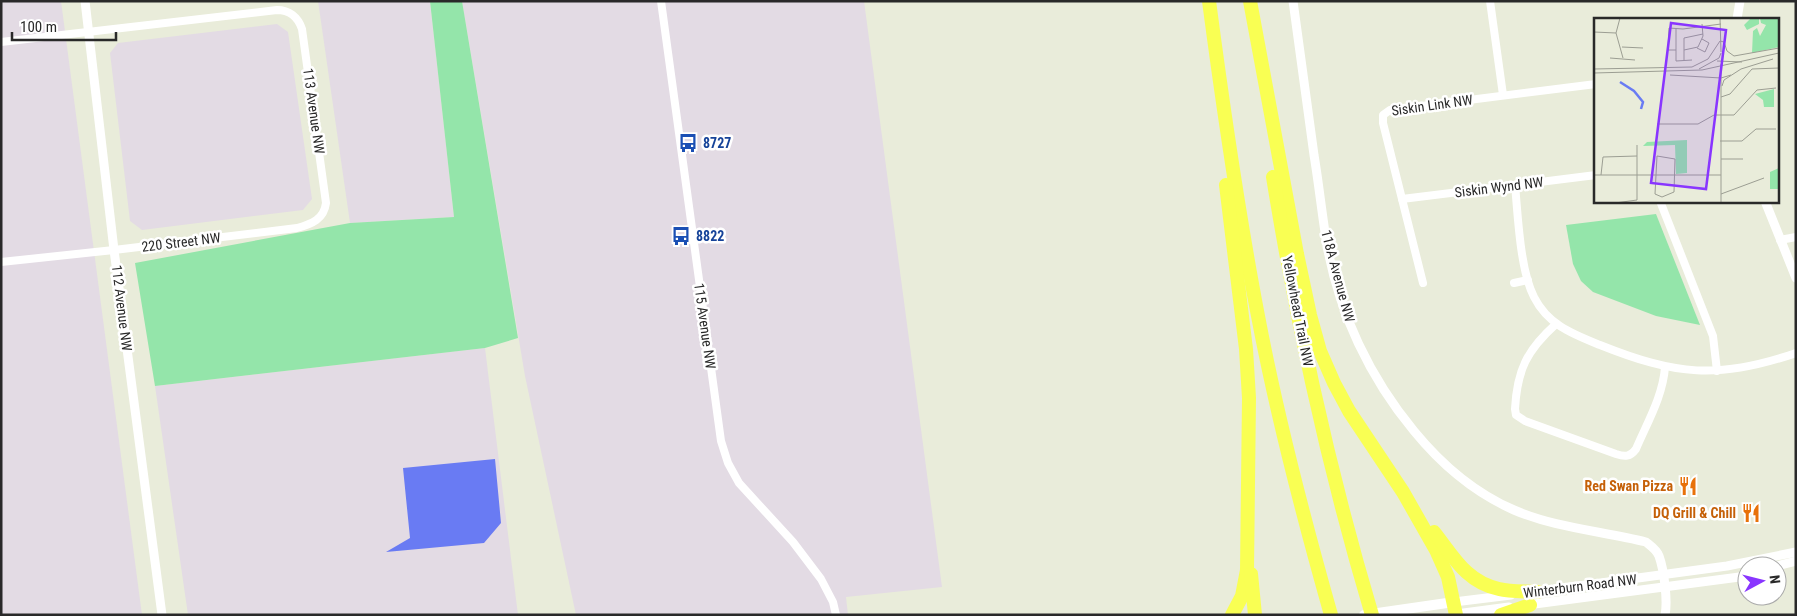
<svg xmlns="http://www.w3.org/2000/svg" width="1797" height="616" font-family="'Roboto Condensed',sans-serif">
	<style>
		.industrial { fill: #e3dbe4 }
		.green { fill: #94e5aa }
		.water { fill: #697bf3 }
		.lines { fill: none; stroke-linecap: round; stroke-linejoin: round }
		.minor { stroke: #fff; stroke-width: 8 }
		.tertiary { stroke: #fff; stroke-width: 9 }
		.secondary { stroke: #fff; stroke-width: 10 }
		.motorway { stroke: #f9ff53; stroke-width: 14 }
		.labels { text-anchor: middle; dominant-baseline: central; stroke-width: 5; stroke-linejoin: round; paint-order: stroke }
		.street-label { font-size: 14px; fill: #292929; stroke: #fff }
		.transit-label { font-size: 14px; font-weight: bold; fill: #164399; stroke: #fff; text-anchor: start }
		.food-label { font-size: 14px; font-weight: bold; fill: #c56008; stroke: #fff; text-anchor: end }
		.inset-river { fill: none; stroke: #697bf3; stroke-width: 2.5 }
		.inset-road { fill: none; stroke: #9c9e93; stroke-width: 1 }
		.view { fill: #8935ff; fill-opacity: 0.15; stroke: #8935ff; stroke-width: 2.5 }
		.inset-edge { fill: none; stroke: #292929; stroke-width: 2.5 }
	</style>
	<rect width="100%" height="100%" fill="#e9ecda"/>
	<g class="industrial">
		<path d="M1 1H61L142 615H1Z"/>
		<path d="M318 1H430L454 217 350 223Z"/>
		<path d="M462 1H864L942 587 846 597 848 615H576L525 376Z"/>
		<path d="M277 24 288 32 312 199 303 210 142 230 130 221 110 53 118 43Z"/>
		<path d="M485 348 518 615H188L155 386Z"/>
	</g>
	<g class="green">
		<path d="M430 1H462L518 338 485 348 155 386 135 263 350 223 454 217Z"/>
		<path d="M1656 214 1700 325 1656 316 1593 292 1581 281 1573 264 1566 225Z"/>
	</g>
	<path class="water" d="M495 459 501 523 484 543 386 552 410 538 403 468Z"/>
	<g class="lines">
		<g class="minor">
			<path d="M661 1 721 441 728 463 739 483 793 542 821 579 833 602 836 615"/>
			<path d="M1490 1 1503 95"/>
			<path d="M1 42 277 10C289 10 298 17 302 29L326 203C324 219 312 224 297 228L114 250 1 262"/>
			<path d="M1515 185C1518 216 1520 270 1534 297 1548 325 1573 334 1600 345 1675 375 1718 380 1796 353"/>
			<path d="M1402 199 1596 175"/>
			<path d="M1660 201 1713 336 1717 371"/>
			<path d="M1780 240 1796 237"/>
			<path d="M1423 283 1383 123V115L1390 110 1596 84"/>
			<path d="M1514 283 1528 280"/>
			<path d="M1556 324C1527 350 1517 370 1515 409L1516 415 1525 421 1616 454C1625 457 1630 457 1636 449 1647 423 1663 396 1665 367"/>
		</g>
		<g class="tertiary">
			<path d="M85 1 114 250 162 615"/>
			<path d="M1293 1C1300 52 1307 104 1314 155 1319 185 1322 215 1327 245 1339 313 1370 378 1414 431 1441 464 1475 493 1514 510 1556 528 1602 531 1646 542 1651 546 1657 550 1659 556 1664 570 1668 601 1665 615"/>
			<path d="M1737 19 1740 1"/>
			<path d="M1765 201 1796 278"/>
			<path d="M1777 566 1796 561"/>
			<path d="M1534 592 1727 566 1796 552"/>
			<path d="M1454 602 1511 595"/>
			<path d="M1527 605 1747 576"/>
			<path d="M1456 614 1509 607"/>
		</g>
		<path class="secondary" d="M1364 615 1454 602"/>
		<g class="motorway">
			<path d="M1209 1C1223 107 1238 212 1258 316 1277 417 1303 516 1331 615"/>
			<path d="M1250 1 1297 254 1310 315 1320 351 1334 383 1349 411 1403 492 1436 550 1448 577 1456 615"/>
			<path d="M1273 177C1297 325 1329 471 1372 615"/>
			<path d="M1226 185 1246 349 1249 398 1247 570 1242 596 1232 615"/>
			<path d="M1434 532C1453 556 1466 582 1499 589 1511 592 1525 591 1538 592"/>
			<path d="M1251 574 1255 615"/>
			<path d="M1501 615 1530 605"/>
		</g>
	</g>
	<defs>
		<g id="bus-bare" transform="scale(1.5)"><path d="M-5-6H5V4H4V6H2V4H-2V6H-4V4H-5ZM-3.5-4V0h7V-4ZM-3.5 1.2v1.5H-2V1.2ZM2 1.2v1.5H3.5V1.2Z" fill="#1a4fb4" stroke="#fff" stroke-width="2.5" paint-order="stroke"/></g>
		<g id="restaurant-bare" transform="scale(1.5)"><path d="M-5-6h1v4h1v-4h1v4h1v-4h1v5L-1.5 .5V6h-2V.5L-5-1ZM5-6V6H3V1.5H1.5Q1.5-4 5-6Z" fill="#e8710a" stroke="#fff" stroke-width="2.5" paint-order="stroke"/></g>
	</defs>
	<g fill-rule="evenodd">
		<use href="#bus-bare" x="688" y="143"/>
		<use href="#bus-bare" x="681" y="236"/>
		<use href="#restaurant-bare" x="1688" y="486"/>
		<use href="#restaurant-bare" x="1751" y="513"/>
	</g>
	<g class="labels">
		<g class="street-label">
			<text transform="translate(1432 105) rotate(-8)">Siskin Link NW</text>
			<text transform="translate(314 111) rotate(82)">113 Avenue NW</text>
			<text transform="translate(1499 187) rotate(-7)">Siskin Wynd NW</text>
			<text transform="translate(181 242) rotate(-7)">220 Street NW</text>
			<text transform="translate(1338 276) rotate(75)">118A Avenue NW</text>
			<text transform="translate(122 308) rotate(83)">112 Avenue NW</text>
			<text transform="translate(1298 311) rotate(79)">Yellowhead Trail NW</text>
			<text transform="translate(705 326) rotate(82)">115 Avenue NW</text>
			<text transform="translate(1580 586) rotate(-7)">Winterburn Road NW</text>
		</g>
		<g class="transit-label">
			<text x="703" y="143">8727</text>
			<text x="696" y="236">8822</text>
		</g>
		<g class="food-label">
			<text x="1673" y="486">Red Swan Pizza</text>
			<text x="1736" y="513">DQ Grill &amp; Chill</text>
		</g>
	</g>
	<g transform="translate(1594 18)">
		<rect width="185" height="185" fill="#e9ecda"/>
		<path d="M157 0H165V6L153 12 150 7ZM166 0H185V29L158 35 159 13 163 10 166 18 172 7 167 5ZM180 71V89H170L169 82 161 76ZM93 122V155L82 156 81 127 49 128 53 124ZM185 150V171H176V154Z" fill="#94e5aa"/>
		<path class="inset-river" d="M26 64 40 73 49 84 47 91"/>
		<path class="inset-road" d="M26 0 22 15 29 40M126 0 127 34M82 11V43L98 42M0 14 22 15M28 29 49 30M103 30 111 34 115 25 108 21M82 32H74L75 10 89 11 127 6M90 32 104 29 109 18 108 6M16 40 41 42M90 42V20L109 16M123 43 148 44M127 46V185M0 51 98 49 114 41 126 23 130 24 133 33 140 38 185 30M105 51 125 40 127 35M0 55 108 52 185 35M76 57 127 60 137 57M128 68 130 62 147 51 179 41M127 79 136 76 158 51 185 50M63 106H104L120 97H140L163 72 182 70M126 123H148L162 111H182M63 138 81 141 80 174 68 179 61 176ZM127 141H149M0 157H127M7 157 9 139 43 138M127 176 170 160M21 185 43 182V127"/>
		<path class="view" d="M77 5 132 12 112 171 57 165Z"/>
		<rect width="185" height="185" class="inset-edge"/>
	</g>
	<rect width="1797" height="616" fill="none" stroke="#292929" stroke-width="5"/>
	<g transform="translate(1762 581) rotate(83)"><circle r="24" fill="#ffffff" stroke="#a9a9a9"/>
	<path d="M0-4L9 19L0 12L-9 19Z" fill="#8935ff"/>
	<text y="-8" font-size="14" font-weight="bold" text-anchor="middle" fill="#292929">N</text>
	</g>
	<path d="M12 32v8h104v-8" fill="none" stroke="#292929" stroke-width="2.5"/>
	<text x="20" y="32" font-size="15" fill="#292929" stroke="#ffffff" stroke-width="4" paint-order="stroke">100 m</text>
</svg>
